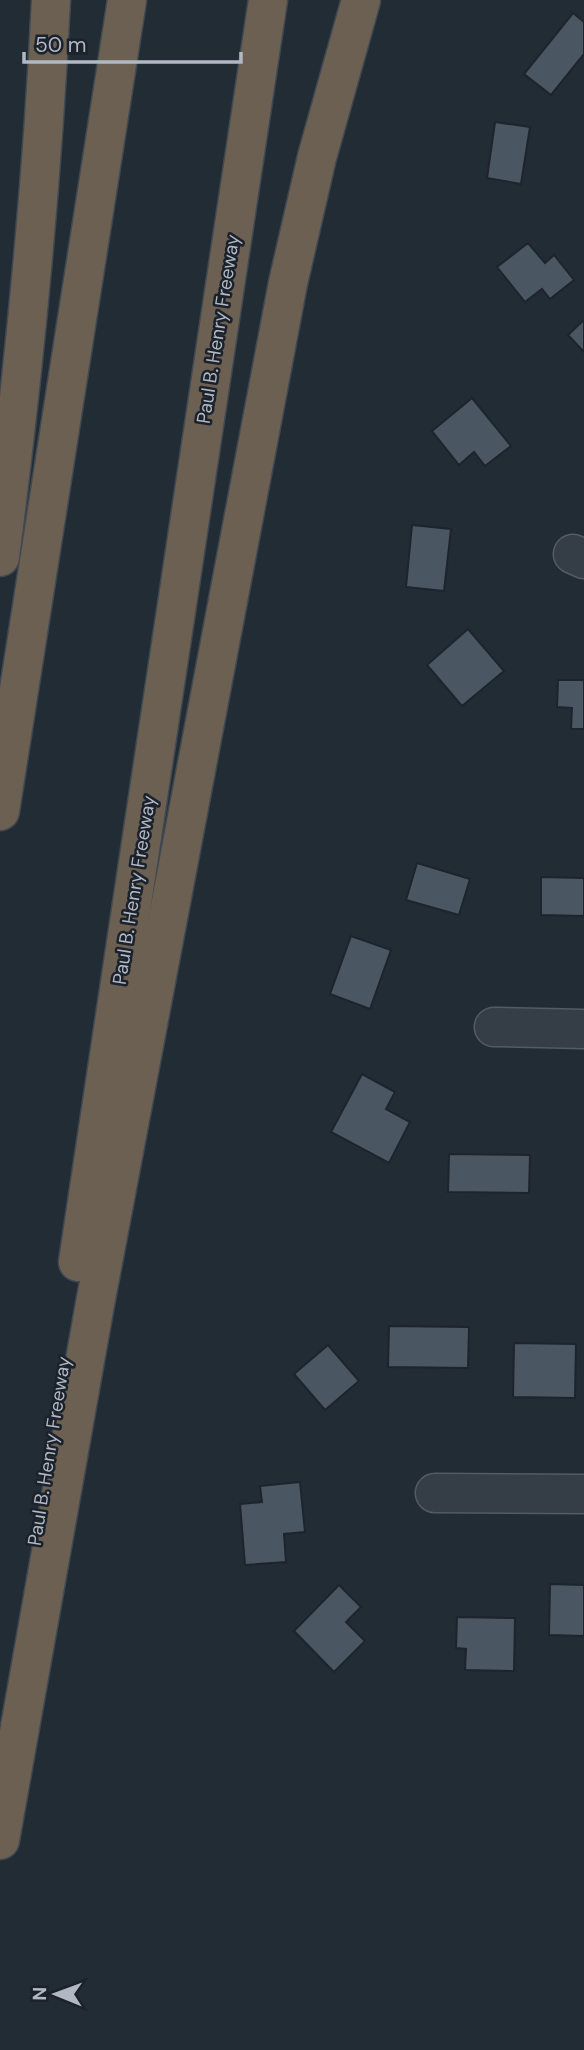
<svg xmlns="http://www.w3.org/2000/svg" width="584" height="2050" font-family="'DM Sans',sans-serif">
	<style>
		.building { fill: #4a5661; stroke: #1d242d; stroke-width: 2 }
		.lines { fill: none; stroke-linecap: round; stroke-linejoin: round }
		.minor-casing { stroke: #535b64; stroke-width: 41 }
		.highway-casing { stroke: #404851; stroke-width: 41 }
		.minor { stroke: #353d46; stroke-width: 38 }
		.highway { stroke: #6c6053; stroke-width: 38 }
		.labels { text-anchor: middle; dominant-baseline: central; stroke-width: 5; stroke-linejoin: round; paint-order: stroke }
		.street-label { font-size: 19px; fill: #b0b8c3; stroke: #1b222b }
	</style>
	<rect width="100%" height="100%" fill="#222c35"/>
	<g class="building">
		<path d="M573 13 584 22V54L551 95 524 74Z"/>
		<path d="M495 122 530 127 521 184 487 178Z"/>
		<path d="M528 243 545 263 554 255 574 280 550 299 542 289 525 302 497 267Z"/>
		<path d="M584 320V352L568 335Z"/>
		<path d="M472 398 511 446 485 466 474 452 459 465 432 431Z"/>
		<path d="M412 525 451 529 444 591 406 587Z"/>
		<path d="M468 629 504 671 462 706 427 665Z"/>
		<path d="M558 680H584V729H571L572 708 557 707Z"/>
		<path d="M417 863 470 879 459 915 406 900Z"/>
		<path d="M541 877 584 878V916L541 915Z"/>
		<path d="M351 936 391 950 370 1009 330 994Z"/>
		<path d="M362 1074 395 1092 386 1109 410 1122 389 1163 331 1132Z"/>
		<path d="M449 1154 530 1155 529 1193 448 1192Z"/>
		<path d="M389 1326 469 1327 468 1368 388 1367Z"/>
		<path d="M514 1343 576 1344 575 1398 513 1397Z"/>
		<path d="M328 1345 359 1381 325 1410 294 1374Z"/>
		<path d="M300 1482 305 1532 284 1534 286 1562 245 1565 240 1504 262 1502 260 1486Z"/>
		<path d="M550 1584 584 1585V1636L549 1635Z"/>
		<path d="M339 1585 361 1607 346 1622 365 1641 334 1672 294 1631Z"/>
		<path d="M457 1617 515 1618 514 1671 465 1670 466 1649 456 1648Z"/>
	</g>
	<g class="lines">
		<g class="minor-casing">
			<g id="minor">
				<path d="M573 554 584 559"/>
				<path d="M494 1027 584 1029"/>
				<path d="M435 1493 584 1494"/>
			</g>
		</g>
		<g class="highway-casing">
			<g id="highway">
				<path d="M0 557C24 371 42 187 51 0"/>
				<path d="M0 811 127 0"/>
				<path d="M78 1262 268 0"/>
				<path d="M0 1840 95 1304 288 283 317 157 361 0"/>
			</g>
		</g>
		<use href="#minor" class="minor"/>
		<use href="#highway" class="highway"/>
	</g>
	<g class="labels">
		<g class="street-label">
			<text transform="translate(218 329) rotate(-81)">Paul B. Henry Freeway</text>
			<text transform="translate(134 890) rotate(-81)">Paul B. Henry Freeway</text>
			<text transform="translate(49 1451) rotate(-81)">Paul B. Henry Freeway</text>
		</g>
	</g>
	<g transform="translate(56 1994) rotate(271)" stroke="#1b222b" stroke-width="5" paint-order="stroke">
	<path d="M0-5L12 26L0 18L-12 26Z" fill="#b0b8c3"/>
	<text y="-10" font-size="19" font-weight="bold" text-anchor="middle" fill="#b0b8c3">N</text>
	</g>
	<path d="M24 52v10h217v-10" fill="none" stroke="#b0b8c3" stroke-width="3.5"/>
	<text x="35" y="52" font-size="21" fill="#b0b8c3" stroke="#1b222b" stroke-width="5" paint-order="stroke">50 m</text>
</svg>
